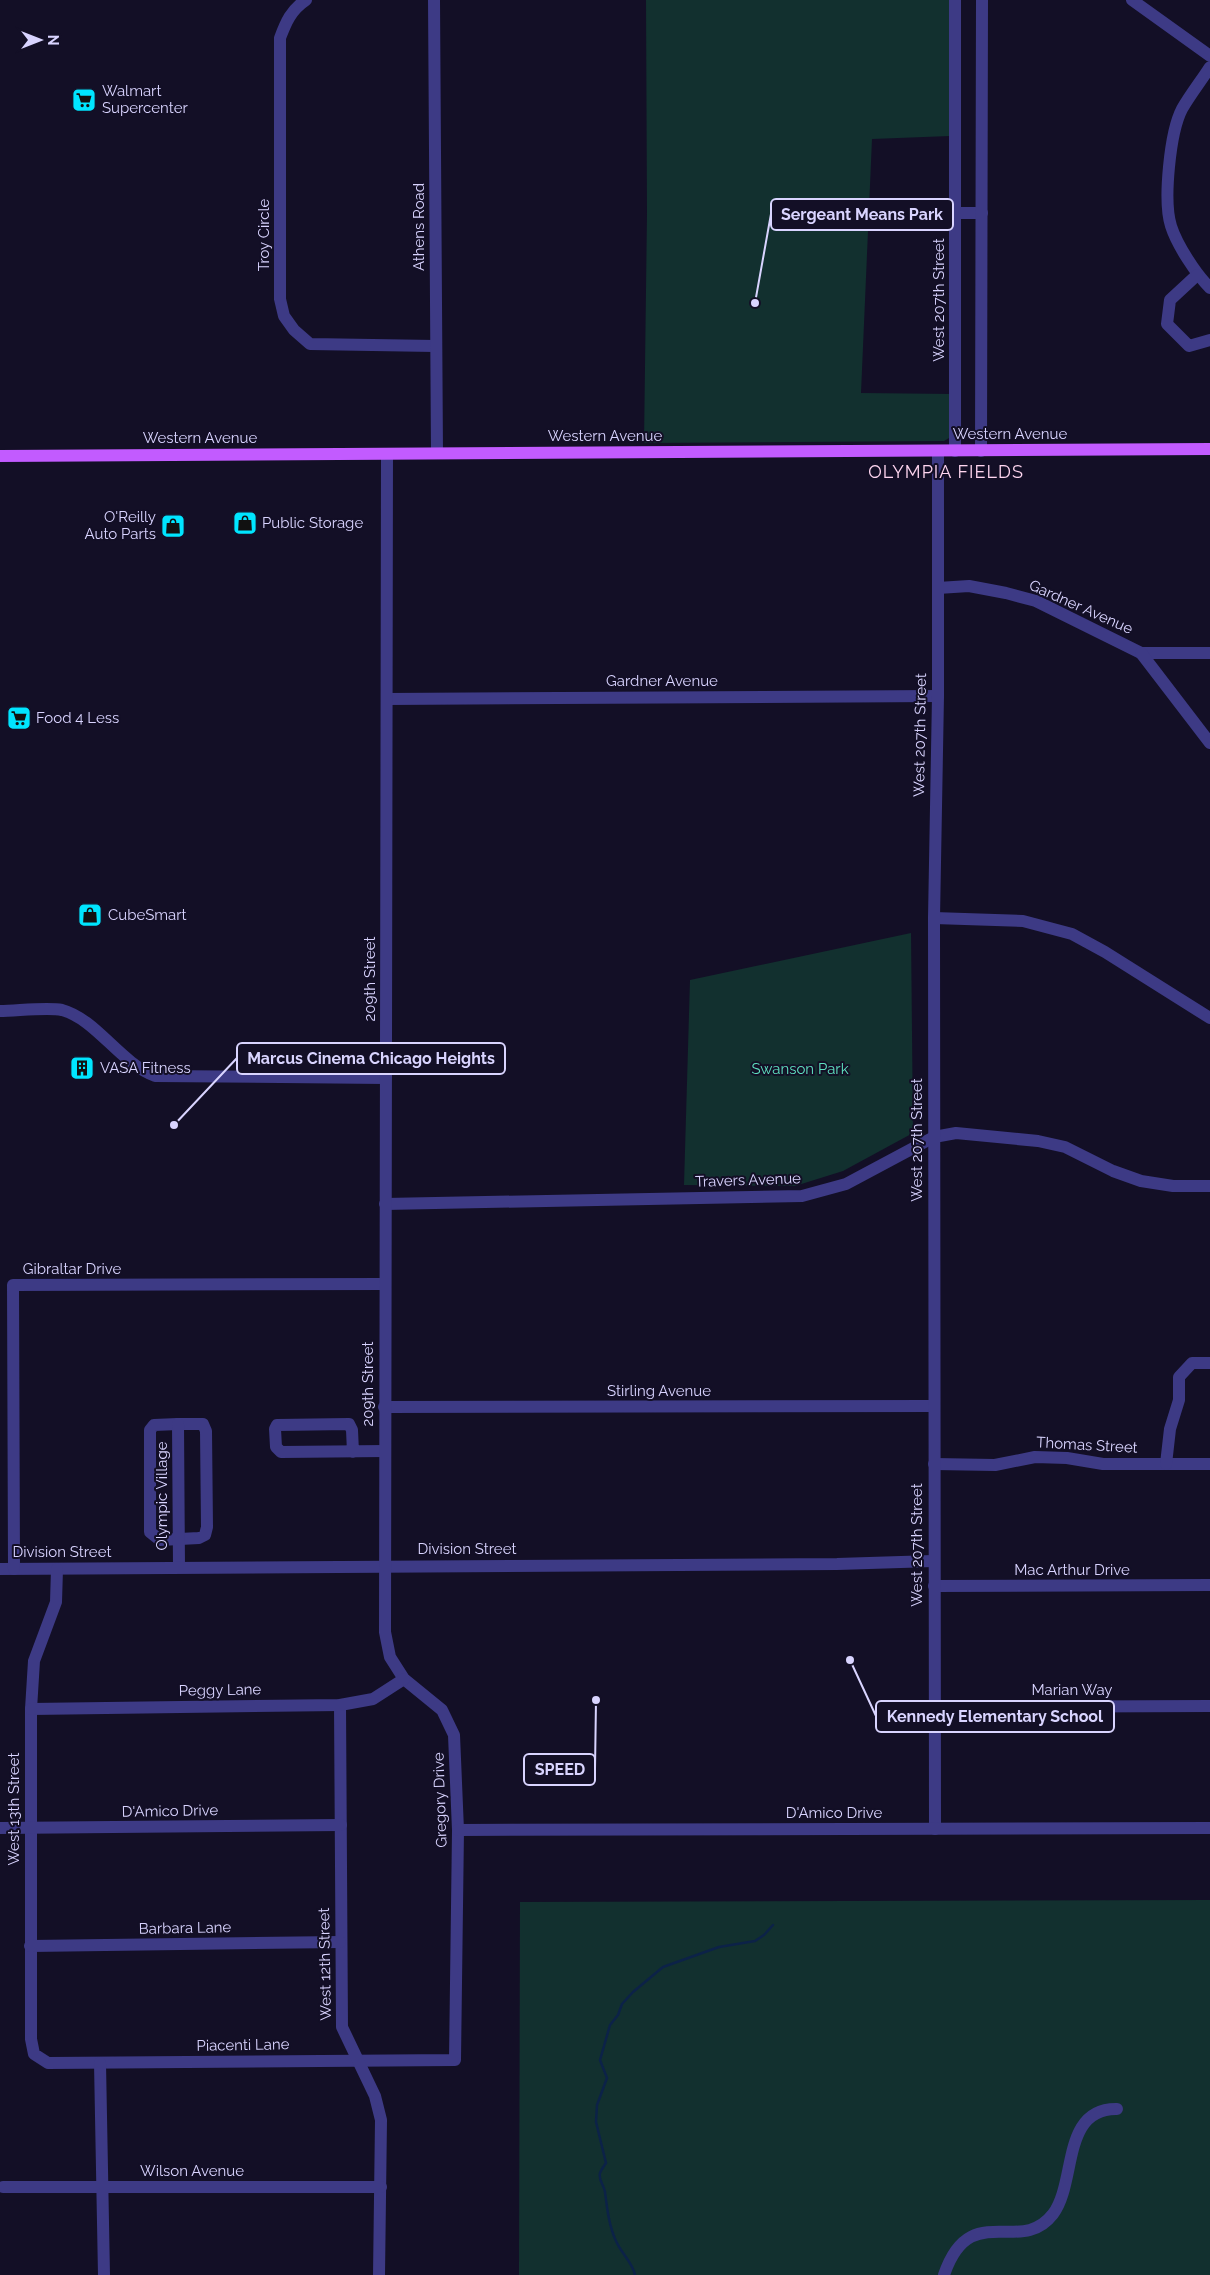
<svg xmlns="http://www.w3.org/2000/svg" width="1210" height="2275" font-family="Raleway,sans-serif">
	<style>
		.green { fill: #12302f }
		.lines { fill: none; stroke-linecap: round; stroke-linejoin: round }
		.stream { stroke: #0c2248; stroke-width: 2.5 }
		.minor { stroke: #3d3a85; stroke-width: 12 }
		.major { stroke: #c25bff; stroke-width: 12 }
		.labels { text-anchor: middle; dominant-baseline: central; stroke-width: 4; stroke-linejoin: round; paint-order: stroke }
		.poi-label { font-size: 15px; fill: #d9d4ff; stroke: #130f26; text-anchor: start }
		.street-label { font-size: 15px; fill: #d9d4ff; stroke: #130f26 }
		.park-label { font-size: 15px; fill: #5fe0c0; stroke: #130f26 }
		.quarter-label { font-size: 18px; letter-spacing: 1px; fill: #ffd6f0; stroke: #130f26 }
		.leader { fill: none; stroke: #d9d4ff; stroke-width: 2 }
		.callout-dot { fill: #d9d4ff; stroke: #130f26; stroke-width: 2 }
		.callout { fill: #130f26; stroke: #d9d4ff; stroke-width: 2 }
		.callout-label { font-size: 16px; text-anchor: middle; font-weight: bold; fill: #d9d4ff }
	</style>
	<rect width="100%" height="100%" fill="#130f26"/>
	<g class="green">
		<path d="M646 0H949L950 136 872 139 861 393 953 394 949 438 944 441 644 443 647 214Z"/>
		<path d="M911 933 913 1133 843 1171 795 1186 684 1185 690 980Z"/>
		<path d="M1210 1900V2275H519L520 1902Z"/>
	</g>
	<g class="lines">
		<path class="stream" d="M635 2275C633 2263 621 2253 616 2241 609 2226 607 2208 605 2192 604 2185 598 2180 600 2173 601 2170 604 2166 606 2163L596 2122 597 2105 607 2078 600 2060 610 2025 618 2015 622 2004 633 1992 663 1967 719 1947 755 1941 764 1935 773 1925"/>
		<g class="minor">
			<path d="M306 0C291 10 286 22 280 38V299L284 316 294 330 310 344 435 346"/>
			<path d="M434 0 437 453"/>
			<path d="M955 0V451"/>
			<path d="M1132 0 1210 56"/>
			<path d="M1210 67C1201 81 1190 95 1182 109 1170 132 1163 201 1171 226 1177 245 1196 274 1210 288"/>
			<path d="M955 213H982"/>
			<path d="M1197 275 1170 300 1167 324 1189 346 1210 340"/>
			<path d="M981 451 982 0"/>
			<path d="M938 588 969 586 1006 593 1036 601 1141 653H1210"/>
			<path d="M1141 653 1210 743"/>
			<path d="M387 699 938 696"/>
			<path d="M934 918 1023 921 1072 934 1105 952 1210 1018"/>
			<path d="M0 1011C16 1011 47 1007 62 1010 96 1019 120 1063 155 1076L386 1078"/>
			<path d="M385 1204 802 1196 846 1184 934 1137 956 1133 1038 1141 1065 1147 1113 1171 1141 1181 1173 1186H1210"/>
			<path d="M384 1407 933 1406"/>
			<path d="M178 1424H203L206 1431 207 1527 205 1535 199 1538 160 1540 150 1532V1430L154 1425Z"/>
			<path d="M178 1424 179 1567"/>
			<path d="M353 1452 352 1430 349 1424 277 1425 275 1429 276 1447 281 1452 385 1451"/>
			<path d="M934 1464 995 1465 1035 1457 1067 1458 1103 1464H1210"/>
			<path d="M1166 1464 1170 1429 1179 1400V1377L1192 1363H1210"/>
			<path d="M0 1569 837 1564 933 1561"/>
			<path d="M14 1569 13 1285 385 1284"/>
			<path d="M57 1569 56 1602 34 1661 31 1709V2039L34 2054 48 2063 455 2060 458 1830 454 1735 442 1710 404 1679 390 1657 385 1632 387 454"/>
			<path d="M934 1586 1210 1585"/>
			<path d="M340 1705 342 2027 375 2096 381 2120 379 2275"/>
			<path d="M933 1707 1210 1706"/>
			<path d="M31 1709 340 1705 373 1699 404 1679"/>
			<path d="M0 1828 341 1825"/>
			<path d="M935 1829 934 918 938 696V451"/>
			<path d="M458 1830 1210 1828"/>
			<path d="M30 1946 340 1942"/>
			<path d="M100 2063 104 2275"/>
			<path d="M3 2187H381"/>
			<path d="M944 2275C970 2198 1020 2257 1053 2214 1077 2182 1061 2108 1117 2109"/>
		</g>
		<path class="major" d="M0 456 1210 449"/>
	</g>
	<defs>
		<g id="supermarket-square" transform="scale(1.25)"><rect x="-9" y="-9" width="18" height="18" rx="4" fill="#00e5ff" stroke="#130f26"/><path d="M-6-5.5h2.5l.6 2H6L4.5 2H-2.5L-4.4-4H-6ZM-1.5 3.2a1.3 1.3 0 1 0 .1 0ZM3 3.2a1.3 1.3 0 1 0 .1 0Z" fill="#111"/></g>
		<g id="shop-square" transform="scale(1.25)"><rect x="-9" y="-9" width="18" height="18" rx="4" fill="#00e5ff" stroke="#130f26"/><path d="M-5-2.5h2.3a2.7 3.5 0 0 1 5.4 0H5L5.5 6h-11ZM-1.5-2.5h3a1.5 2.3 0 0 0-3 0Z" fill="#111"/></g>
		<g id="building-square" transform="scale(1.25)"><rect x="-9" y="-9" width="18" height="18" rx="4" fill="#00e5ff" stroke="#130f26"/><path d="M-4-6H4V6H1V3H-1V6H-4ZM-2.5-4.3h1.7v1.8h-1.7ZM.8-4.3h1.7v1.8H.8ZM-2.5-1h1.7V.8h-1.7ZM.8-1h1.7V.8H.8Z" fill="#111"/></g>
	</defs>
	<g fill-rule="evenodd">
		<use href="#supermarket-square" x="84" y="100"/>
		<use href="#shop-square" x="245" y="523"/>
		<use href="#shop-square" x="173" y="526"/>
		<use href="#supermarket-square" x="19" y="718"/>
		<use href="#shop-square" x="90" y="915"/>
		<use href="#building-square" x="82" y="1068"/>
	</g>
	<g class="labels">
		<g class="poi-label">
			<text x="102" y="91">Walmart<tspan x="102" dy="17">Supercenter</tspan></text>
			<text x="156" y="517" text-anchor="end">O'Reilly<tspan x="156" dy="17">Auto Parts</tspan></text>
			<text x="262" y="523">Public Storage</text>
			<text x="36" y="718">Food 4 Less</text>
			<text x="108" y="915">CubeSmart</text>
			<text x="100" y="1068">VASA Fitness</text>
		</g>
		<g class="street-label">
			<text transform="translate(419 227) rotate(-90)">Athens Road</text>
			<text transform="translate(264 235) rotate(-90)">Troy Circle</text>
			<text transform="translate(939 300) rotate(-90)">West 207th Street</text>
			<text x="1010" y="434">Western Avenue</text>
			<text x="605" y="436">Western Avenue</text>
			<text x="200" y="438">Western Avenue</text>
			<text transform="translate(1081 607) rotate(24)">Gardner Avenue</text>
			<text x="662" y="681">Gardner Avenue</text>
			<text transform="translate(920 735) rotate(-89)">West 207th Street</text>
			<text transform="translate(370 979) rotate(-90)">209th Street</text>
			<text transform="translate(917 1140) rotate(-90)">West 207th Street</text>
			<text transform="translate(748 1180) rotate(-2)">Travers Avenue</text>
			<text x="72" y="1269">Gibraltar Drive</text>
			<text transform="translate(368 1384) rotate(-90)">209th Street</text>
			<text x="659" y="1391">Stirling Avenue</text>
			<text transform="translate(1087 1445) rotate(3)">Thomas Street</text>
			<text transform="translate(162 1496) rotate(-90)">Olympic Village</text>
			<text transform="translate(917 1545) rotate(-90)">West 207th Street</text>
			<text x="467" y="1549">Division Street</text>
			<text x="62" y="1552">Division Street</text>
			<text x="1072" y="1570">Mac Arthur Drive</text>
			<text transform="translate(220 1690) rotate(-1)">Peggy Lane</text>
			<text x="1072" y="1690">Marian Way</text>
			<text transform="translate(440 1800) rotate(-92)">Gregory Drive</text>
			<text transform="translate(14 1809) rotate(-90)">West 13th Street</text>
			<text transform="translate(170 1811) rotate(-1)">D'Amico Drive</text>
			<text x="834" y="1813">D'Amico Drive</text>
			<text transform="translate(185 1928) rotate(-1)">Barbara Lane</text>
			<text transform="translate(325 1964) rotate(-91)">West 12th Street</text>
			<text transform="translate(243 2045) rotate(-1)">Piacenti Lane</text>
			<text x="192" y="2171">Wilson Avenue</text>
		</g>
		<g class="park-label">
			<text x="800" y="1069">Swanson Park</text>
		</g>
		<g class="quarter-label">
			<text x="946" y="471">OLYMPIA FIELDS</text>
		</g>
	</g>
	<path class="leader" d="M755 303L771 214M174 1125L237 1058M850 1660L876 1716M596 1700L595 1769"/>
	<g class="callout-dot">
		<circle cx="755" cy="303" r="5"/>
		<circle cx="174" cy="1125" r="5"/>
		<circle cx="850" cy="1660" r="5"/>
		<circle cx="596" cy="1700" r="5"/>
	</g>
	<g class="callout">
		<rect x="771" y="199" width="182" height="31" rx="5"/>
		<rect x="237" y="1043" width="268" height="31" rx="5"/>
		<rect x="876" y="1701" width="238" height="31" rx="5"/>
		<rect x="524" y="1754" width="71" height="31" rx="5"/>
	</g>
	<g class="callout-label">
		<text x="862" y="220">Sergeant Means Park</text>
		<text x="371" y="1064">Marcus Cinema Chicago Heights</text>
		<text x="995" y="1722">Kennedy Elementary School</text>
		<text x="560" y="1775">SPEED</text>
	</g>
	<g transform="translate(40 40) rotate(90)" stroke="#130f26" stroke-width="4" paint-order="stroke">
	<path d="M0-4L9 19L0 12L-9 19Z" fill="#d9d4ff"/>
	<text y="-8" font-size="14" font-weight="bold" text-anchor="middle" fill="#d9d4ff">N</text>
	</g>
</svg>
